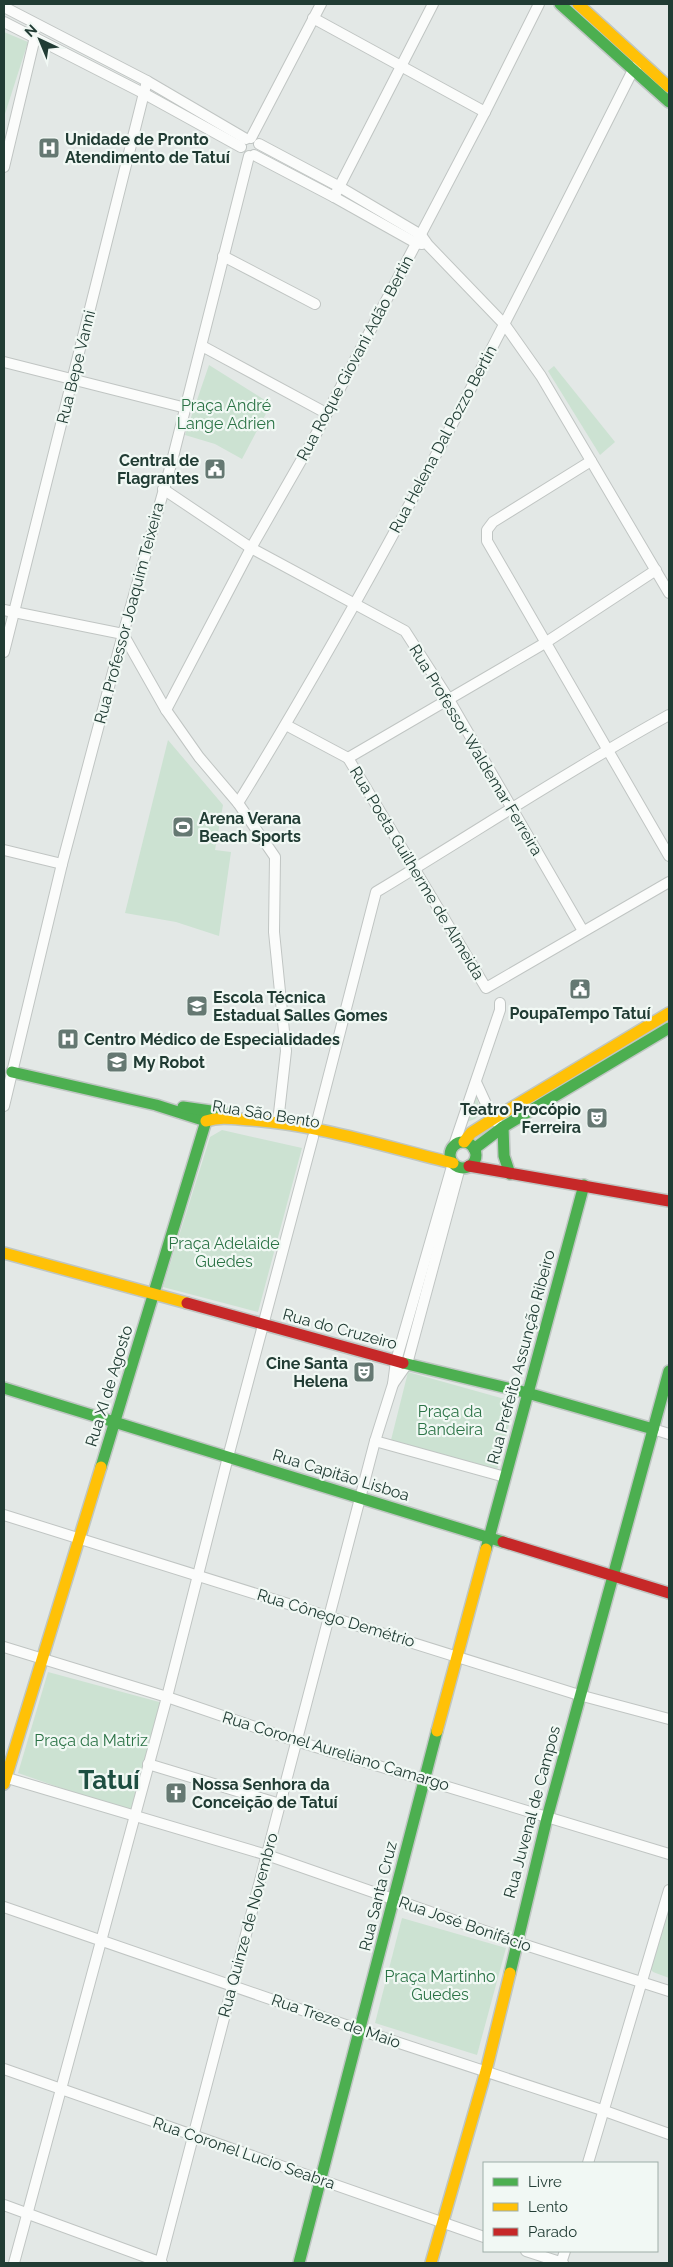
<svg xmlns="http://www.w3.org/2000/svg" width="673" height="2267" font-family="Raleway,sans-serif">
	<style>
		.green { fill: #cce2d2 }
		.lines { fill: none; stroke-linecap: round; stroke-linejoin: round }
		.street-casing { stroke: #c0c5c3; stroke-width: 12 }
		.fast-casing { stroke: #bfc6c3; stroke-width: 14 }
		.slow-casing { stroke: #bfc6c3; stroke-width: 14 }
		.jam-casing { stroke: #bfc6c3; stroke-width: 14 }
		.street { stroke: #fbfcfb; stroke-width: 10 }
		.fast { stroke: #4caf50; stroke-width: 11 }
		.slow { stroke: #ffc107; stroke-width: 11 }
		.jam { stroke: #c62828; stroke-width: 11 }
		.labels { text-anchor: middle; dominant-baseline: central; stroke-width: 4.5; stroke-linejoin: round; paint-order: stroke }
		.poi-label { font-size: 16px; font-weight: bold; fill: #213c34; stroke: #f1f8f4; text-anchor: start }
		.street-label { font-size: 16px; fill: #213c34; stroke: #f1f8f4 }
		.park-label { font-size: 16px; fill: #2b7346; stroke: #f1f8f4 }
		.town-label { font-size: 26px; font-weight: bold; fill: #1d4e41; stroke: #f1f8f4 }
	</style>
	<rect width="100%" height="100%" fill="#e3e8e6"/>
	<g class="green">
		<path d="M4 32 28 42 4 117Z"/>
		<path d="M209 365 271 404 242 459 215 444 185 435Z"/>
		<path d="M554 366 615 442 600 455 548 371Z"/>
		<path d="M168 740 223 805 215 850 231 852 219 936 176 922 125 913Z"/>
		<path d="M476 1095 481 1113 475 1119 467 1122Z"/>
		<path d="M222 1130 302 1148 258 1312 163 1287 210 1137Z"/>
		<path d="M408 1372 515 1402 497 1470 391 1440Z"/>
		<path d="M48 1672 163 1703 130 1812 18 1773Z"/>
		<path d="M669 1900V1978L653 1972 648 1966Z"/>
		<path d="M402 1918 506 1948 477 2055 375 2023Z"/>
	</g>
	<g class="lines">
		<g class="street-casing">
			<g id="street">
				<path d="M4 7 147 81 246 139"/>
				<path d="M313 18 485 112"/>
				<path d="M4 22 143 93 241 147"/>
				<path d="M251 138 321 4"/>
				<path d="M259 144 338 186 421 235 428 245 505 325 541 376 669 593"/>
				<path d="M254 155 334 197 416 243 422 244"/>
				<path d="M4 167 35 37"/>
				<path d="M334 197 433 4"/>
				<path d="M223 256 315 304"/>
				<path d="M202 346 326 413"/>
				<path d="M4 362 186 408"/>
				<path d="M591 461 493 522 487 530V541L669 856"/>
				<path d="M163 489 251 548 405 631 448 698 583 931"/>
				<path d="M4 610 123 634 166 710 199 757 238 803 275 857 274 932 286 1051 278 1122"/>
				<path d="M4 652 147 81"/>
				<path d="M166 710 251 548 314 438 485 112 539 4"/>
				<path d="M286 725 348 758"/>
				<path d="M348 758 486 988 669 882"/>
				<path d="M348 758 545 643 656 570"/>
				<path d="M238 803C384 566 509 317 634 68L637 66"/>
				<path d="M4 850 62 864"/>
				<path d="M476 1082 493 1119 497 1122"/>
				<path d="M4 1106 62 864 123 634 172 461 249 156"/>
				<path d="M315 1129 376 892C474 833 569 770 669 715"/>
				<path d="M454 1145 500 1010V1003"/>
				<path d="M393 1384 407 1364 460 1167"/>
				<path d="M653 1429 669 1434"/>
				<path d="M375 1441 505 1477"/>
				<path d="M4 1515 579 1695 669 1719"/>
				<path d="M4 1647 167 1697 296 1741 669 1854"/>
				<path d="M148 1764 280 1804"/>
				<path d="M4 1777 267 1855 516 1942 669 1991"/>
				<path d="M4 1907 360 2030 602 2110 669 2134"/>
				<path d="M4 2069 484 2237"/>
				<path d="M588 2163 669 1890"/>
				<path d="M4 2205 162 2263"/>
				<path d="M526 2251 563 2263"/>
				<path d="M14 2263 167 1697 228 1457 313 1137"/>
				<path d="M160 2263 375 1441 393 1384 396 1361 453 1163"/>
				<path d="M561 2263 565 2251"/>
			</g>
		</g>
		<g class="fast-casing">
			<g id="fast">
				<path d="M560 4 669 102"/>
				<path d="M12 1072 156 1105 206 1121"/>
				<path d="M183 1107 232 1114"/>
				<path d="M503 1127 504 1156 510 1174"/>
				<circle cx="463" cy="1155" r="13"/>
				<path d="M474 1149 503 1127 669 1028"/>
				<path d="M403 1363 524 1392 653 1429"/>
				<path d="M4 1388 503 1542"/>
				<path d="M101 1467 206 1121"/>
				<path d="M486 1549 584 1185"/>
				<path d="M510 1973 547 1818 669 1371"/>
				<path d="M299 2263 437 1731"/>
			</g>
		</g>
		<g class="slow-casing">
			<g id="slow">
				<path d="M578 4 669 87"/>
				<path d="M206 1121C221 1116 235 1119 251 1120 320 1125 386 1147 453 1163"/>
				<path d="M464 1142 471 1133 493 1119 669 1013"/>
				<path d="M4 1253 187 1303"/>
				<path d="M437 1731 486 1549"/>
				<path d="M4 1784 101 1467"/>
				<path d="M431 2263 486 2071 510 1973"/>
			</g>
		</g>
		<g class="jam-casing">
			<g id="jam">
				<path d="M469 1166 669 1201"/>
				<path d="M187 1303 403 1363"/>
				<path d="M503 1542 669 1593"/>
			</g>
		</g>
		<use href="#street" class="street"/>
		<use href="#fast" class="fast"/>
		<use href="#slow" class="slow"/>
		<use href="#jam" class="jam"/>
	</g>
	<defs>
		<g id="hospital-square" transform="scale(1.125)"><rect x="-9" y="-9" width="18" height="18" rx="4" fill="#657872" stroke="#f1f8f4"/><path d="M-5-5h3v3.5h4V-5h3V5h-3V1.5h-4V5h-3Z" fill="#fff"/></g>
		<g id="civic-square" transform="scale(1.125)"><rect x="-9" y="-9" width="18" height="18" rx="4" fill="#657872" stroke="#f1f8f4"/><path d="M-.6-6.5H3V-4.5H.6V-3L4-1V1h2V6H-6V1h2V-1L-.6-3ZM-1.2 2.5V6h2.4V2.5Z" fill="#fff"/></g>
		<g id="stadium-square" transform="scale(1.125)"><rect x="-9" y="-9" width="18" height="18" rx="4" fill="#657872" stroke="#f1f8f4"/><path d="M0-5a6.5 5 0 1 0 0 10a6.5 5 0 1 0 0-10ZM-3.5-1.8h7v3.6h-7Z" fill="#fff"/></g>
		<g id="university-square" transform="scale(1.125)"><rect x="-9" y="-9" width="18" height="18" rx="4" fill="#657872" stroke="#f1f8f4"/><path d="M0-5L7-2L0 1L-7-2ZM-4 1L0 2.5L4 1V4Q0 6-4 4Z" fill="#fff"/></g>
		<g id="theatre-square" transform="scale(1.125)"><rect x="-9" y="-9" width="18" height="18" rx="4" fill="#657872" stroke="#f1f8f4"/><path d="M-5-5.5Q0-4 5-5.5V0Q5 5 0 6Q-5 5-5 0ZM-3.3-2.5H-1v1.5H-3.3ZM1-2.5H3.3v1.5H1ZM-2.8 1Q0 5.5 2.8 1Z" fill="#fff"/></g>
		<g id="church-square" transform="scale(1.125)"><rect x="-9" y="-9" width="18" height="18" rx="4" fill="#657872" stroke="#f1f8f4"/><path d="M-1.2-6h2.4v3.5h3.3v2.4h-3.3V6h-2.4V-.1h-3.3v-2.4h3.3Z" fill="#fff"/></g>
	</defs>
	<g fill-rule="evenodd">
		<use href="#hospital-square" x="49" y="148"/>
		<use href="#civic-square" x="215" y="469"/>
		<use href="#stadium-square" x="183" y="827"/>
		<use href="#civic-square" x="580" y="989"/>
		<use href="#university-square" x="197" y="1006"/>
		<use href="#hospital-square" x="68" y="1039"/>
		<use href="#university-square" x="117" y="1062"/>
		<use href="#theatre-square" x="597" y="1118"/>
		<use href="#theatre-square" x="364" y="1372"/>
		<use href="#church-square" x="176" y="1793"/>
	</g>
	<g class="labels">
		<g class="poi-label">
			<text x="65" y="139">Unidade de Pronto<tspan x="65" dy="18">Atendimento de Tatuí</tspan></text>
			<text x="199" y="460" text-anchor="end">Central de<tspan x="199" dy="18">Flagrantes</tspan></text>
			<text x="199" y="818">Arena Verana<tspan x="199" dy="18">Beach Sports</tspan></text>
			<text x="213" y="997">Escola Técnica<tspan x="213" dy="18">Estadual Salles Gomes</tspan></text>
			<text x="580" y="1013" text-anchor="middle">PoupaTempo Tatuí</text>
			<text x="84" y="1039">Centro Médico de Especialidades</text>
			<text x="133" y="1062">My Robot</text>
			<text x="581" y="1109" text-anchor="end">Teatro Procópio<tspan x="581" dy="18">Ferreira</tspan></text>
			<text x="348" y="1363" text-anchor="end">Cine Santa<tspan x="348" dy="18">Helena</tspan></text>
			<text x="192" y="1784">Nossa Senhora da<tspan x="192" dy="18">Conceição de Tatuí</tspan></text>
		</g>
		<g class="street-label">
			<text transform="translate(355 358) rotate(-62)">Rua Roque Giovani Adão Bertin</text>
			<text transform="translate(76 367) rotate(-76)">Rua Bepe Vanni</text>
			<text transform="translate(443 439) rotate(-62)">Rua Helena Dal Pozzo Bertin</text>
			<text transform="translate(129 613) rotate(-75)">Rua Professor Joaquim Teixeira</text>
			<text transform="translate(476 750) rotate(59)">Rua Professor Waldemar Ferreira</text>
			<text transform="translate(417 873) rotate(59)">Rua Poeta Guilherme de Almeida</text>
			<text transform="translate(266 1114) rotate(9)">Rua São Bento</text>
			<text transform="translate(340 1329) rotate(15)">Rua do Cruzeiro</text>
			<text transform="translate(521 1357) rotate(-75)">Rua Prefeito Assunção Ribeiro</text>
			<text transform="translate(109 1386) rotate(-73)">Rua XI de Agosto</text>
			<text transform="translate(341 1475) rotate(17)">Rua Capitão Lisboa</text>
			<text transform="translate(336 1618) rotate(17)">Rua Cônego Demétrio</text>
			<text transform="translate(336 1751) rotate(17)">Rua Coronel Aureliano Camargo</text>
			<text transform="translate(532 1812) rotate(-75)">Rua Juvenal de Campos</text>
			<text transform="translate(378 1896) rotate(-76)">Rua Santa Cruz</text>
			<text transform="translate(465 1924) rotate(19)">Rua José Bonifácio</text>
			<text transform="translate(248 1925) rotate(-75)">Rua Quinze de Novembro</text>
			<text transform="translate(336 2021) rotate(19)">Rua Treze de Maio</text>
			<text transform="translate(244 2153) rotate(19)">Rua Coronel Lucio Seabra</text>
		</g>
		<g class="park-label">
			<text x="226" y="405">Praça André<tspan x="226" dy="18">Lange Adrien</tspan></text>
			<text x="224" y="1243">Praça Adelaide<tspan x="224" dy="18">Guedes</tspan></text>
			<text x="450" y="1411">Praça da<tspan x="450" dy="18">Bandeira</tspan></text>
			<text x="91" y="1740">Praça da Matriz</text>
			<text x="440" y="1976">Praça Martinho<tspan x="440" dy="18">Guedes</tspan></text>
		</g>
		<g class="town-label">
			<text x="109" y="1780">Tatuí</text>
		</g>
	</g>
	<rect width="673" height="2267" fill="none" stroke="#213c34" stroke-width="10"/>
	<rect x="483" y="2162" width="175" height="90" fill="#f1f8f4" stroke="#9eada7"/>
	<rect x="493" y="2178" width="25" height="8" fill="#4caf50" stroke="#9eada7"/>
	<text x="528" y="2187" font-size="15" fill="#213c34">Livre</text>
	<rect x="493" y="2203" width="25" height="8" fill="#ffc107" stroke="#9eada7"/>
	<text x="528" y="2212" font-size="15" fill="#213c34">Lento</text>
	<rect x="493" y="2228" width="25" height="8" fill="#c62828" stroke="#9eada7"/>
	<text x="528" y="2237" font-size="15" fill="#213c34">Parado</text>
	<g transform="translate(40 40) rotate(316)" stroke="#f1f8f4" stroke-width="4" paint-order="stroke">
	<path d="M0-4L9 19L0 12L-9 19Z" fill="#213c34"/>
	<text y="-8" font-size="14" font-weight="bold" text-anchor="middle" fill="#213c34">N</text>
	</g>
</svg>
